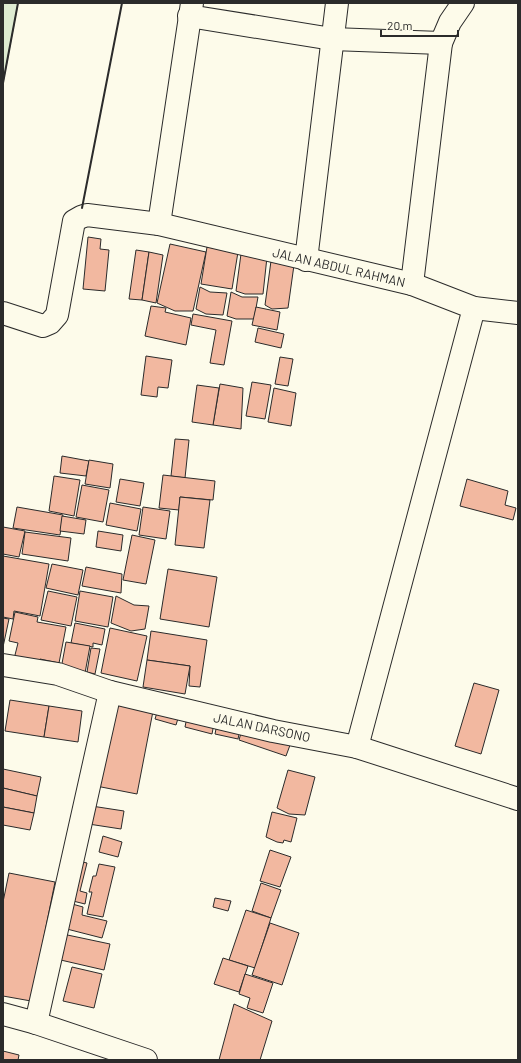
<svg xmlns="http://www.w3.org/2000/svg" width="521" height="1063" font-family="Barlow,sans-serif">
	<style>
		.green { fill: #deebd1; stroke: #74746e }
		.building { fill: #f2b8a0; stroke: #2b2b2b }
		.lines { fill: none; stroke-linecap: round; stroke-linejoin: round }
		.minor-casing { stroke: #2b2b2b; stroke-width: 24 }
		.secondary-casing { stroke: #2b2b2b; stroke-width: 24 }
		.minor { stroke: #fdfbea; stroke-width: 22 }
		.secondary { stroke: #fdfbea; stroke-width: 22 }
		.wall { stroke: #2b2b2b; stroke-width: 2 }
		.labels { text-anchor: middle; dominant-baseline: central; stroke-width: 3; stroke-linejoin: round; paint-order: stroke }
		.street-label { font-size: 13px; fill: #2b2b2b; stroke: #fdfbea }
	</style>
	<rect width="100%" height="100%" fill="#fdfbea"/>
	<path class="green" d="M3 3H18L3 83Z"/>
	<g class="building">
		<path d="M88 237 101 239 100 249 109 250 105 291 83 289Z"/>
		<path d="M170 244 206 252 193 311H175L157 303Z"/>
		<path d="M207 247 238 252 232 289 201 284Z"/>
		<path d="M136 250 149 252 142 300 129 299Z"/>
		<path d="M149 252 163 255 156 303 142 300Z"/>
		<path d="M241 254 267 257 263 294H245L236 291Z"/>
		<path d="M271 261 294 265 288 308 272 309 265 305Z"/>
		<path d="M200 287 210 292 227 293 223 315 206 314 196 309Z"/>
		<path d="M231 292 242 297H258L254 319H236L227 316Z"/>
		<path d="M151 306 166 308 165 312 191 318 186 345 145 336Z"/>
		<path d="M256 307 280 312 277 330 252 325Z"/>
		<path d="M193 314 232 321 224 365 210 363 216 330 191 325Z"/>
		<path d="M258 328 284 334 281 348 255 342Z"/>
		<path d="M146 356 172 360 168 388 158 387 157 397 141 395Z"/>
		<path d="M280 357 293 359 288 386 275 384Z"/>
		<path d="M252 382 271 385 265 419 246 416Z"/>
		<path d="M220 384 243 388 241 429 213 425Z"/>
		<path d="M197 385 219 388 213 425 192 422Z"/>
		<path d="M274 388 296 393 291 426 268 422Z"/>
		<path d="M175 439 189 440 185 478 171 476Z"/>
		<path d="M62 456 89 461 86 476 60 473Z"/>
		<path d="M89 460 113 464 110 488 85 484Z"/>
		<path d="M163 475 215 481 213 500 180 497 179 510 159 508Z"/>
		<path d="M54 476 80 480 74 516 49 511Z"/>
		<path d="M120 479 144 483 140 506 116 502Z"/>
		<path d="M467 479 508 491 505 505 516 508 513 520 460 506Z"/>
		<path d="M82 485 109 490 103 522 76 517Z"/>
		<path d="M180 497 210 500 204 548 175 545Z"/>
		<path d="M110 503 141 509 137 531 106 525Z"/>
		<path d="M17 507 63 515 60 535 13 528Z"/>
		<path d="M143 507 170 511 166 539 139 535Z"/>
		<path d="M62 516 86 520 84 534 60 531Z"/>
		<path d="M3 527 25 531 19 557 3 554Z"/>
		<path d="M98 531 123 535 121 551 96 547Z"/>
		<path d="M25 532 71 538 68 561 22 554Z"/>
		<path d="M132 535 155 540 146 584 123 580Z"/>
		<path d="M3 556 49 564 40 616 14 611 13 619 3 617Z"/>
		<path d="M52 564 83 570 78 595 46 588Z"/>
		<path d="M86 567 122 574 121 593 82 586Z"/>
		<path d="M168 569 217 577 209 627 160 619Z"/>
		<path d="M48 591 77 597 71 626 41 620Z"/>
		<path d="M80 591 113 597 108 627 75 621Z"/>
		<path d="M116 596 134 605 149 606 145 629 131 631 111 623Z"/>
		<path d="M15 612 38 617 37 622 66 627 59 663 40 659 38 664 14 659 18 643 9 641Z"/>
		<path d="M3 618 9 619 3 647Z"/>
		<path d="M75 623 105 629 102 645 93 643V647L71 643Z"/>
		<path d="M110 628 147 636 137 681 101 673Z"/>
		<path d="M151 631 207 640 200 687 189 686 190 666 147 660Z"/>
		<path d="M66 642 90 646 85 673 61 669Z"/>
		<path d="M91 648 100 649 95 674 87 672Z"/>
		<path d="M147 660 190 666 185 694 143 687Z"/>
		<path d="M474 683 499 690 481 754 455 746Z"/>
		<path d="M110 698 154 706 137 794 91 785Z"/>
		<path d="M10 700 49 706 44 737 5 731Z"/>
		<path d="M49 706 82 711 78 742 44 737Z"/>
		<path d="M159 706 180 712 176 725 155 719Z"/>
		<path d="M188 712 215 718 212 734 185 727Z"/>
		<path d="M218 719 241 725 238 739 215 734Z"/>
		<path d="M243 726 293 737 286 756 239 740Z"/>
		<path d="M3 769 41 777 37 796 3 788Z"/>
		<path d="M288 770 315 777 305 815 289 814 277 808Z"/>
		<path d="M3 788 37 796 34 813 3 807Z"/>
		<path d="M85 805 124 811 121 829 82 823Z"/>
		<path d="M3 807 34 813 30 830 3 825Z"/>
		<path d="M272 812 297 818 291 842 284 840 283 843 277 842 266 837Z"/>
		<path d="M103 836 122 842 118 857 99 852Z"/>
		<path d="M270 850 291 857 280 887 260 881Z"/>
		<path d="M74 860 87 863 80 891 87 893 85 904 65 899Z"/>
		<path d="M99 864 115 867 103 917 87 914 92 892H89L93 876H96Z"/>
		<path d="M9 873 55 882 31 1001 3 996V902Z"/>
		<path d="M261 883 281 890 271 918 252 911Z"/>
		<path d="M215 898 231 901 228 911 213 907Z"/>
		<path d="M65 902 83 907 82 915 107 921 102 938 59 927Z"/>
		<path d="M246 910 271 918 255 968 229 960Z"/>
		<path d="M270 923 299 933 282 985 252 975Z"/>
		<path d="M58 933 110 944 104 970 52 958Z"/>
		<path d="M223 958 248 966 239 992 214 984Z"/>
		<path d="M72 967 102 974 94 1008 63 1001Z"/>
		<path d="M245 974 273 983 263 1013 247 1008 250 998 239 994Z"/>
		<path d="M234 1004 272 1021 260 1060H219Z"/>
		<path d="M3 1051 19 1055 18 1060H3Z"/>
	</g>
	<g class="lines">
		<g class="minor-casing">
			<g id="minor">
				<path d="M189 16 332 39 441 43"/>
				<path d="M159 224 192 3"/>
				<path d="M306 260 337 3"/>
				<path d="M412 284 441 43 450 22 463 3"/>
				<path d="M3 313 43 326 50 323 57 315 74 221 81 217 87 215 159 224 412 284 474 308 518 313"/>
				<path d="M3 665 58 674 110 692 273 731 357 747 518 799"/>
				<path d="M357 747 474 308"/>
				<path d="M36 1023 110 692"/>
			</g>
		</g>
		<g class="secondary-casing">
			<path id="secondary" d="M3 1014 36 1023 146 1060"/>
		</g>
		<use href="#minor" class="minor"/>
		<use href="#secondary" class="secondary"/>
		<g class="wall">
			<path d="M3 83 18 3"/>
			<path d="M82 208 122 3"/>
		</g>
	</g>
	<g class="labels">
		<g class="street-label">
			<text transform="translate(339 267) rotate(13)">JALAN ABDUL RAHMAN</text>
			<text transform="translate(262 727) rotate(12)">JALAN DARSONO</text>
		</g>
	</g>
	<rect width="521" height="1063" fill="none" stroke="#2b2b2b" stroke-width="8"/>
	<path d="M381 30v6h77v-6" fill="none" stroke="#2b2b2b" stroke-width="2"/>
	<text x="387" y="30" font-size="12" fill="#2b2b2b" stroke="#fdfbea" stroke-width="3" paint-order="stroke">20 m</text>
</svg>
